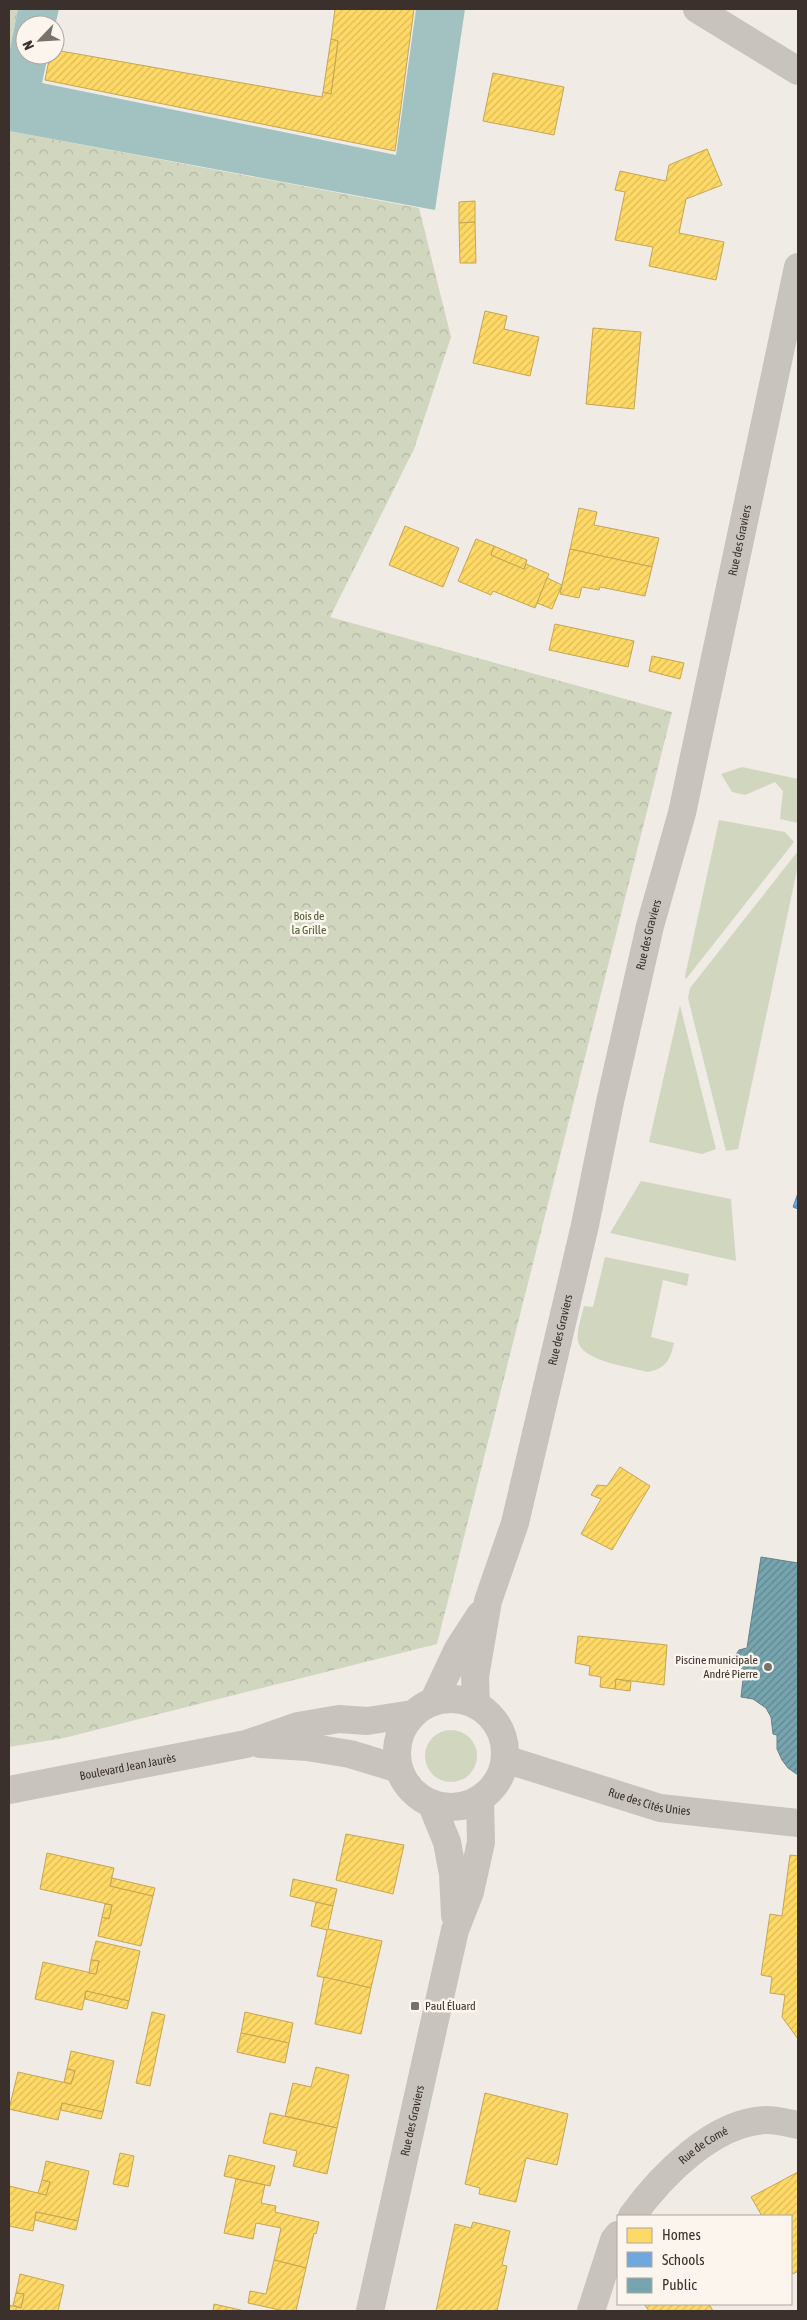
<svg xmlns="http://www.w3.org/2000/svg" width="807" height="2320" font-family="'Asap Condensed',sans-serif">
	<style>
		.grass { fill: #d1d6bf }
		.forest { fill: url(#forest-crowns) }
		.water { fill: #a1c2c1 }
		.homes { fill: url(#homes-hatch); stroke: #c4a654 }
		.schools { fill: url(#schools-hatch); stroke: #5f84a7 }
		.public { fill: url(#public-hatch); stroke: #648287 }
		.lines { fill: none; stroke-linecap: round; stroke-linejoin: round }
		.minor { stroke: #c9c3be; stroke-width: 28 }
		.poi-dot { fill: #7a716c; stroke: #fbf5ee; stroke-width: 2 }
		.labels { text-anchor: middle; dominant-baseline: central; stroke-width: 5; stroke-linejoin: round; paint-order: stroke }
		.street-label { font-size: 12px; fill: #3b302b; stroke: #fbf5ee }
		.park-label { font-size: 12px; fill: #4a5a2e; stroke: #fbf5ee }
		.poi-label { font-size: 12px; fill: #3b302b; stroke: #fbf5ee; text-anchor: end }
	</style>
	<defs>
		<pattern id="forest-crowns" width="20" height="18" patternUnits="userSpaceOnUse" patternTransform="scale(1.25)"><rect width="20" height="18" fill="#d1d6bf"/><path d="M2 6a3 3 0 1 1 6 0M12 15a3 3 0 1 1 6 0" fill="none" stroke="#b4b8a4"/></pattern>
		<pattern id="homes-hatch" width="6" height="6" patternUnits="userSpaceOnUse" patternTransform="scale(1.25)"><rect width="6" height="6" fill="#ffd966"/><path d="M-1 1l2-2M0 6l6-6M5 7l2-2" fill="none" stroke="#dbbb59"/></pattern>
		<pattern id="schools-hatch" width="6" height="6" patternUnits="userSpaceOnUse" patternTransform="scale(1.25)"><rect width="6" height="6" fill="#6fa8dc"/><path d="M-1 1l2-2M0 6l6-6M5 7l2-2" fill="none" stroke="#5c89b3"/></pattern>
		<pattern id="public-hatch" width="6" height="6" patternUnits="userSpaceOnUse" patternTransform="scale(1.25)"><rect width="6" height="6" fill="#76a5af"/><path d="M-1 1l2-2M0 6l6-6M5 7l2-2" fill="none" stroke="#62878f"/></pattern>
	</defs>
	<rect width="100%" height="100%" fill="#f0ebe5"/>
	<g class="grass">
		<path d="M742 767 798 779V823L780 819 783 791 775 782 745 795 732 792 721 774Z"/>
		<path d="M719 820 785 832 794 842 686 979 685 976Z"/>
		<path d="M798 851V865L738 1149 726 1151 688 998 690 988Z"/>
		<path d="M680 1005 716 1149 702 1154 649 1142Z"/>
		<path d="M641 1181 731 1199 736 1261 610 1233Z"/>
		<path d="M605 1257 689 1274 687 1286 663 1280 651 1337 674 1343C670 1360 666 1369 647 1372 630 1367 581 1361 578 1341 576 1331 582 1316 584 1306L593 1307Z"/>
		<circle cx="451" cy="1756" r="26"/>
	</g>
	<g class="forest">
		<path d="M9 9H18L9 54Z"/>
		<path d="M9 131 419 208 451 337 414 449 330 617 672 712 437 1644 64 1738 9 1747Z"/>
	</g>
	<path class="water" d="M18 9H59L55 26 25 25V55H48L42 83 396 155 416 9H465L435 210 9 131V54Z"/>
	<g class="homes">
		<path d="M335 9H414L395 151 45 80 50 55H55V50L322 97 323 92 331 94 338 41 331 39Z"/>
		<path d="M331 39 338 41 331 94 323 92Z"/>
		<path d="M493 73 564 87 554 135 483 121Z"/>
		<path d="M707 149 722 185 686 199 679 233 724 242 716 280 649 266 653 247 615 240 625 192 615 190 620 171 666 181 669 165Z"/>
		<path d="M475 201V222L459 223V202Z"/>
		<path d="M475 222 476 263H460L459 223Z"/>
		<path d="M485 311 507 316 504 329 539 337 530 376 473 363Z"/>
		<path d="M593 328 641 332 634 409 586 404Z"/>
		<path d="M579 508 597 512 594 525 659 538 652 567 570 549Z"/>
		<path d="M405 526 459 548 443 587 389 565Z"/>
		<path d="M476 539 494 546 491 555 524 569 526 564 549 574 535 608 493 591 491 595 458 581Z"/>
		<path d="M494 546 527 560 524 569 491 555Z"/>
		<path d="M570 549 652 567 645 596 600 587 599 590 582 587 579 598 560 594Z"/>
		<path d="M547 578 562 585 552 609 537 603Z"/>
		<path d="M555 624 634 641 628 667 549 650Z"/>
		<path d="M652 656 684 663 680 679 649 671Z"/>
		<path d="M620 1467 650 1486 612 1550 581 1534 601 1499 591 1495 597 1485 607 1486Z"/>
		<path d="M578 1636 667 1645 664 1685 616 1679 615 1689 600 1687 601 1677 589 1675 590 1666 575 1663Z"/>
		<path d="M616 1679 631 1682 630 1691 615 1689Z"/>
		<path d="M346 1834 404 1845 393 1894 336 1880Z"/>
		<path d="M47 1853 114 1868 110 1886 153 1896 141 1946 98 1936 102 1917 109 1919 112 1905 40 1889Z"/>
		<path d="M790 1855 798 1856V2039L782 2017 785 1995 770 1993 772 1977 761 1975 770 1914 782 1916Z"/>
		<path d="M112 1878 155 1888 153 1896 110 1886Z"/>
		<path d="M293 1879 337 1889 333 1906 290 1896Z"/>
		<path d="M316 1902 333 1906 328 1929 382 1941 371 1988 317 1976 327 1930 311 1926Z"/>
		<path d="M105 1904 112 1905 109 1919 102 1917Z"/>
		<path d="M96 1941 140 1951 129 2001 86 1991 82 2010 35 1999 43 1962 96 1974 99 1961 91 1960Z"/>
		<path d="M91 1960 99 1961 96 1974 89 1973Z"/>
		<path d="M324 1977 371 1988 361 2034 315 2024Z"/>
		<path d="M86 1991 129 2001 127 2009 85 1999Z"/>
		<path d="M152 2012 165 2015 150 2086 136 2083Z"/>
		<path d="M245 2012 293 2023 289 2043 241 2033Z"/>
		<path d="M241 2033 289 2043 285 2063 237 2052Z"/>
		<path d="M71 2051 114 2061 103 2112 62 2103 58 2120 9 2109 18 2072 71 2084 75 2071 67 2069Z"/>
		<path d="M316 2067 349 2075 337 2128 285 2116 293 2083 311 2087Z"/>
		<path d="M67 2069 75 2071 71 2084 64 2082Z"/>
		<path d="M485 2093 568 2114 557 2165 526 2158 516 2202 479 2194 480 2188 465 2184Z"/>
		<path d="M62 2103 103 2112 101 2119 61 2110Z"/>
		<path d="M270 2113 337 2128 327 2174 293 2166 297 2151 263 2143Z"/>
		<path d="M120 2153 134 2156 128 2187 113 2184Z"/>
		<path d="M229 2155 275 2166 270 2186 224 2176Z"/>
		<path d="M46 2161 89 2171 78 2221 36 2212 33 2231 9 2226V2186L46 2195 50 2182 42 2180Z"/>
		<path d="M798 2172V2271L793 2274 791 2270V2216H762L751 2197Z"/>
		<path d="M236 2179 265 2185 261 2203 276 2206 275 2212 319 2222 316 2234 314 2233 306 2268 274 2260 281 2228 256 2223 253 2239 224 2233Z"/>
		<path d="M42 2180 50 2182 46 2195 38 2193Z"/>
		<path d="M36 2212 78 2221 76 2230 35 2220Z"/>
		<path d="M473 2222 510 2231 502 2265 507 2266 497 2311H436L455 2224 471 2228Z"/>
		<path d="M274 2260 306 2268 296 2311H284L248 2303 250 2291 266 2294Z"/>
		<path d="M20 2274 64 2285 58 2311H9V2305L21 2308 24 2294 16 2293Z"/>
		<path d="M16 2293 24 2294 21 2308 13 2305Z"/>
		<path d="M214 2304 245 2311H213Z"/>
		<path d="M644 2304H709L713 2311H649Z"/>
	</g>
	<path class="schools" d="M798 1193V1209L793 1207Z"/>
	<path class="public" d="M761 1557 798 1563V1775L788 1768 782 1760 777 1749V1735L773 1734 771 1717 766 1708 753 1699 741 1697 744 1670 736 1665 735 1656 739 1650 747 1648Z"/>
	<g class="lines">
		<g class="minor">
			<path d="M697 9 798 71"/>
			<circle cx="451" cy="1753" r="54"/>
			<path d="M433 1702 458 1649 480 1615"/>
			<path id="s1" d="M476 1705 475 1677 488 1601 515 1523 585 1225 610 1102 650 926 682 813 798 267"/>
			<path d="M260 1744 307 1747 350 1754 399 1769"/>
			<path id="s2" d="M505 1759 660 1808 798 1823"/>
			<path id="s3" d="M9 1790 246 1744 298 1726 339 1719 367 1721 413 1714"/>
			<path d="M431 1803 447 1842 453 1874 455 1915"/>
			<path id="s4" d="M632 2216C661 2176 714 2121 767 2120 777 2120 788 2123 798 2125"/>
			<path id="s5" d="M370 2311 455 1930 470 1892 481 1842 480 1799"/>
			<path d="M591 2311 614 2240 618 2235"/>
		</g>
	</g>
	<g class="poi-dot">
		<circle cx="768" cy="1667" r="5"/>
		<rect x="410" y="2001" width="10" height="10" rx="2.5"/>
	</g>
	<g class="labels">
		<g class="street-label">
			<text stroke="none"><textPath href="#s1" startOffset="1196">Rue des Graviers</textPath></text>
			<text stroke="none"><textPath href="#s1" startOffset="791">Rue des Graviers</textPath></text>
			<text stroke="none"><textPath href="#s1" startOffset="386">Rue des Graviers</textPath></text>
			<text stroke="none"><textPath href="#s3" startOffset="121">Boulevard Jean Jaurès</textPath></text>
			<text stroke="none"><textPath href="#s2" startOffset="151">Rue des Cités Unies</textPath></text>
			<text stroke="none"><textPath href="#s5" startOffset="195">Rue des Graviers</textPath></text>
			<text stroke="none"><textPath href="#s4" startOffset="101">Rue de Comé</textPath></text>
		</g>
		<g class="park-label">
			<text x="309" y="916">Bois de<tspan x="309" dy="14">la Grille</tspan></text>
		</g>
		<g class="poi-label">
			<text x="758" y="1660">Piscine municipale<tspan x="758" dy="14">André Pierre</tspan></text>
			<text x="425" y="2006" text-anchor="start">Paul Éluard</text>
		</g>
	</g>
	<rect width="807" height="2320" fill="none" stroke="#3b302b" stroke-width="20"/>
	<rect x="617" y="2215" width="175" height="90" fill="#fbf5ee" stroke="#aea6a0"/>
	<rect x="627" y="2228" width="25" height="15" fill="#ffd966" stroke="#aea6a0"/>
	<text x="662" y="2240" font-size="15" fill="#3b302b">Homes</text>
	<rect x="627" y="2252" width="25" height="15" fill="#6fa8dc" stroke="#aea6a0"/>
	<text x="662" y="2265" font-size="15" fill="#3b302b">Schools</text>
	<rect x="627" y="2278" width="25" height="15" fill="#76a5af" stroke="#aea6a0"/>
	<text x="662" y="2290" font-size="15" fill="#3b302b">Public</text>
	<g transform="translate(40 40) rotate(245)"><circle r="24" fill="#fbf5ee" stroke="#aea6a0"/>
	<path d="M0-4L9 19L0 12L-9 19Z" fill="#7a716c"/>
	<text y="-8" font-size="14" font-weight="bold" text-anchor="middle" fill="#3b302b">N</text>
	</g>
</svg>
